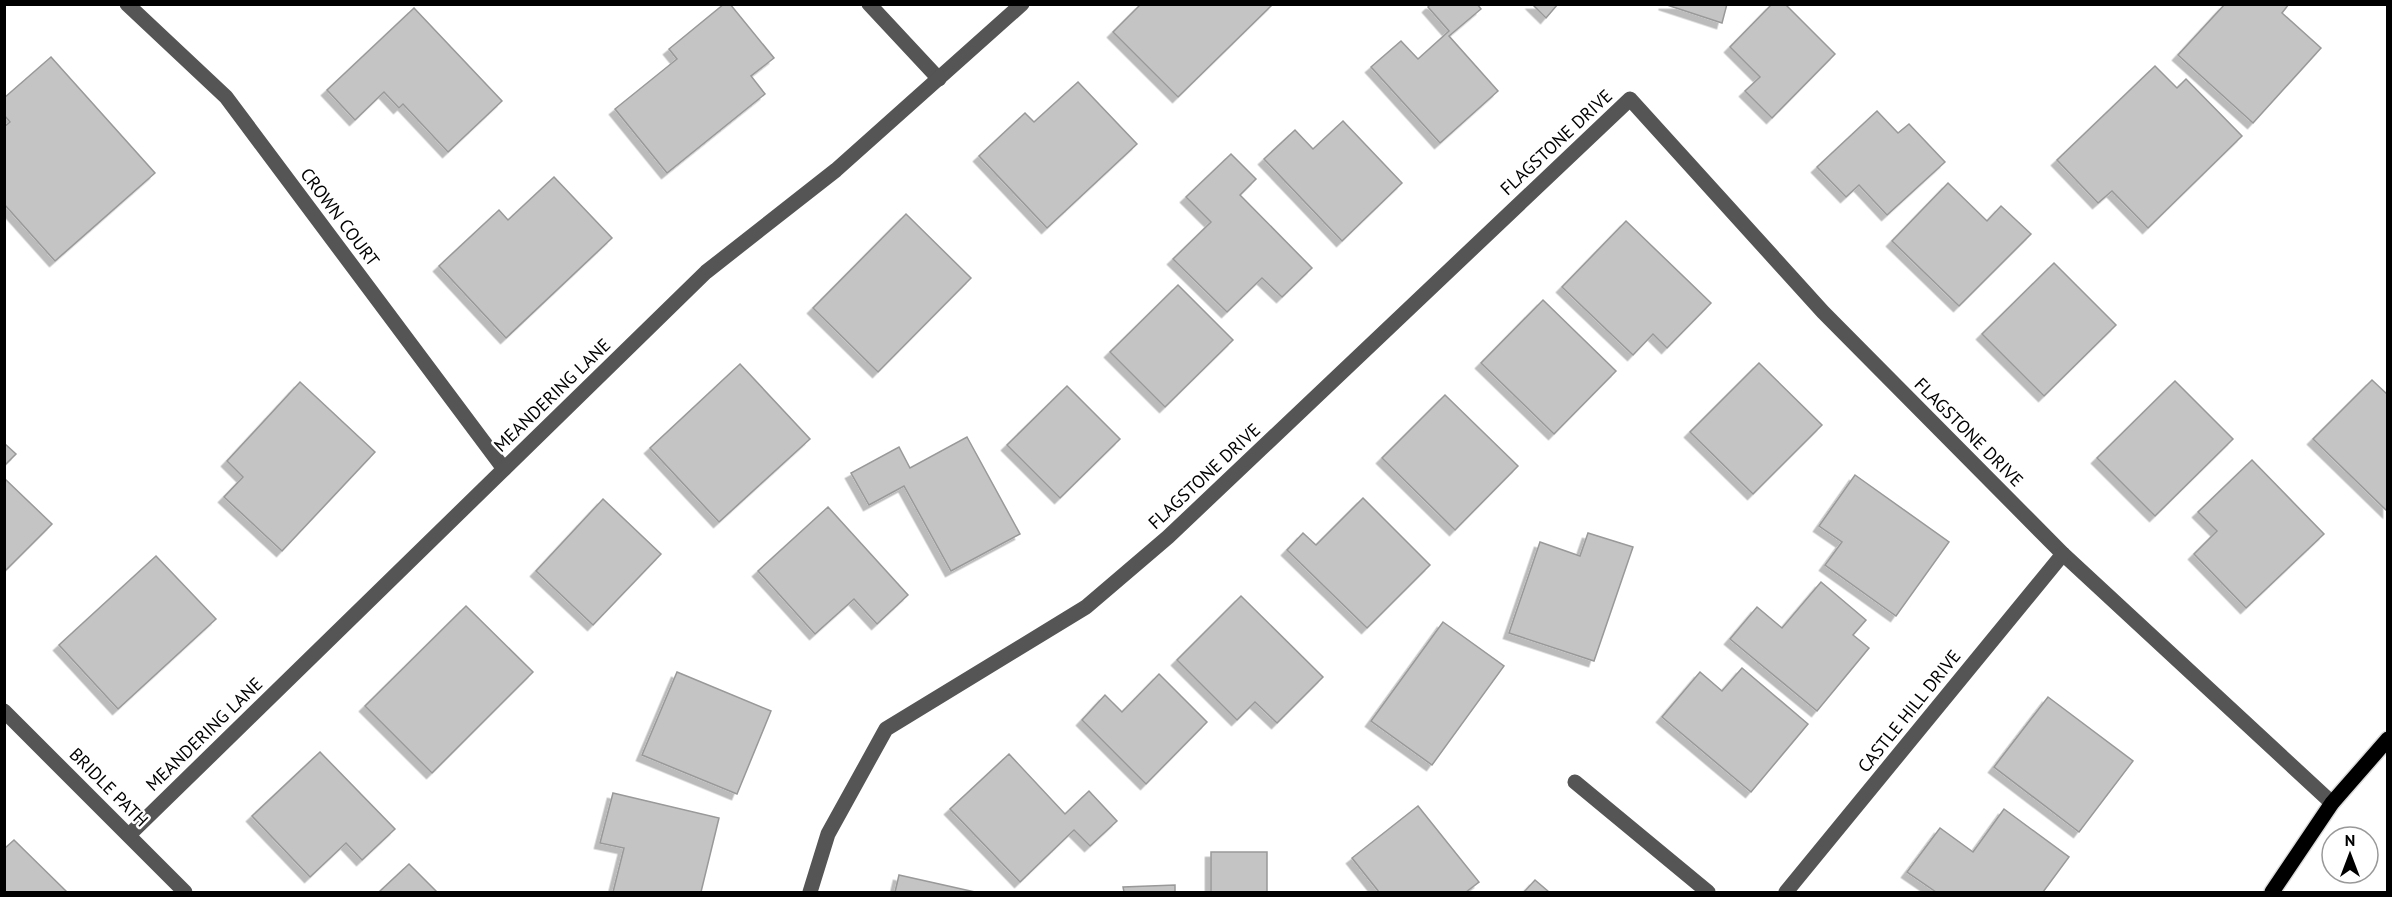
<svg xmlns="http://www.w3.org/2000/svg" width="2392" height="897" font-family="'PT Sans',sans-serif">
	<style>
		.building { fill: #c4c4c4; stroke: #999; stroke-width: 1.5; filter: url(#shadow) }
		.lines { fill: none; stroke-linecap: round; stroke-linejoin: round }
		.major-casing { stroke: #dbdbdb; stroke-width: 18 }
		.minor { stroke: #555; stroke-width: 15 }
		.major { stroke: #000; stroke-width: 15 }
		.labels { text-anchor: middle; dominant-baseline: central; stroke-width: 5; stroke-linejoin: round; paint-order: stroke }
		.street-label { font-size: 18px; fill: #000; stroke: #fff }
	</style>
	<defs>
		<filter id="shadow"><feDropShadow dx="-5.5" dy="5.5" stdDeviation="0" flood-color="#0004"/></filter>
	</defs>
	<rect width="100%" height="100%" fill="#fff"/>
	<g class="building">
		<path d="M724 4H730L774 58 751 76 765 94 667 173 615 109 677 59 669 49Z"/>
		<path d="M1141 4H1273L1178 97 1113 32Z"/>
		<path d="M1431 4H1477L1481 9 1449 36 1498 91 1440 143 1371 67 1401 41 1418 59 1449 31 1428 7Z"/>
		<path d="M1532 4H1558L1546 18Z"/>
		<path d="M1664 4H1727L1722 23Z"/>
		<path d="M1772 4H1785L1835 54 1772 118 1745 91 1760 77 1730 47Z"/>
		<path d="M2225 4H2289L2282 13 2321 48 2253 123 2178 55Z"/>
		<path d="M414 8 502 101 448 152 403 104 399 108 384 92 355 120 327 90Z"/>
		<path d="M51 57 155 173 55 261 4 204V127L10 122 4 115V98Z"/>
		<path d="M2155 66 2177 88 2186 79 2242 136 2148 228 2112 191 2098 203 2057 160Z"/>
		<path d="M1078 82 1137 144 1047 228 979 156 1025 113 1034 122Z"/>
		<path d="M1877 111 1898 133 1909 124 1945 162 1887 215 1859 185 1846 197 1817 167Z"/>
		<path d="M1343 121 1402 183 1342 241 1264 159 1295 130 1313 149Z"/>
		<path d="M1231 154 1256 179 1240 195 1312 268 1282 297 1262 278 1227 312 1173 259 1211 222 1186 197Z"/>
		<path d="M554 177 612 238 506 338 439 266 499 210 508 220Z"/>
		<path d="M1948 183 1987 221 2001 206 2031 234 1959 306 1892 241Z"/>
		<path d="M906 214 971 278 878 372 813 308Z"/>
		<path d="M1626 221 1711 303 1667 348 1653 334 1633 355 1562 287Z"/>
		<path d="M2054 263 2116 325 2044 396 1982 334Z"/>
		<path d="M1178 285 1233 340 1165 407 1110 352Z"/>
		<path d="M1543 300 1616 371 1554 434 1481 363Z"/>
		<path d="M1759 363 1822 425 1753 494 1690 432Z"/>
		<path d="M740 364 810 439 719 522 650 448Z"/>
		<path d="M2372 380 2388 395V512L2313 439Z"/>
		<path d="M2175 381 2233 439 2155 516 2097 458Z"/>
		<path d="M300 382 375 452 282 551 224 497 243 477 227 461Z"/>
		<path d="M1067 386 1120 439 1060 498 1007 445Z"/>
		<path d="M1445 395 1518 466 1455 530 1382 458Z"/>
		<path d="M967 437 1020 534 951 571 904 486 869 505 851 473 899 447 910 468Z"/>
		<path d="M4 443 16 454 4 466Z"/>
		<path d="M2252 460 2324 534 2246 608 2194 554 2217 531 2198 512Z"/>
		<path d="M1855 475 1949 542 1896 616 1825 565 1842 542 1819 526Z"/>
		<path d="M4 478 52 524 4 572Z"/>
		<path d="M1363 498 1430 565 1367 628 1287 550 1303 533 1316 545Z"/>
		<path d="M603 499 661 554 593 625 536 571Z"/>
		<path d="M828 507 908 595 877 624 854 599 815 634 758 571Z"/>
		<path d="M1588 533 1633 547 1594 661 1509 633 1540 542 1580 556Z"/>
		<path d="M156 556 216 619 118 709 59 645Z"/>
		<path d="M1821 582 1866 620 1853 635 1869 648 1817 711 1730 639 1757 607 1782 628Z"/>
		<path d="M1241 596 1323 677 1277 723 1255 702 1237 720 1177 660Z"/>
		<path d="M466 606 533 672 432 773 365 706Z"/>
		<path d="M1443 622 1504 666 1432 765 1371 721Z"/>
		<path d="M1742 668 1808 724 1751 792 1662 717 1700 672 1722 691Z"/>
		<path d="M677 672 771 711 737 794 642 755Z"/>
		<path d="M1159 674 1207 722 1146 784 1082 720 1105 695 1122 712Z"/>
		<path d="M2048 697 2133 761 2079 832 1994 767Z"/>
		<path d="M320 752 395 829 362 860 346 843 310 877 252 816Z"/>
		<path d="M1009 754 1065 814 1089 791 1117 821 1090 846 1074 830 1020 882 950 809Z"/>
		<path d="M613 793 719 818 701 892H613L624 848 600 843Z"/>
		<path d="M1418 806 1479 882 1466 892H1379L1352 858Z"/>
		<path d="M2004 809 2069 857 2043 892H1936L1907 872 1940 828 1973 852Z"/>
		<path d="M14 840 67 892H4V849Z"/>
		<rect x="1211" y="852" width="56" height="40"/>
		<path d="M409 864 437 892H379Z"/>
		<path d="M899 875 975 892H895Z"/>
		<path d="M1535 880 1549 892H1524Z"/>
		<path d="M1175 885V892H1124L1123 887Z"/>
	</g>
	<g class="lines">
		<g class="major-casing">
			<path id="major" d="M2272 892 2332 803 2388 739"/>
		</g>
		<g class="minor">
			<path d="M127 4 226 97 504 469"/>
			<path d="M869 4 939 79"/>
			<path d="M4 711 185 892"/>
			<path d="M1575 782 1708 892"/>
			<path d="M129 835 706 272 836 170 1022 4"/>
			<path d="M810 892 828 834 886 729 1086 607 1168 537 1630 99 1823 312 2063 554 2332 803"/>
			<path d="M1786 892 2063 554"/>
		</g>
		<use href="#major" class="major"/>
	</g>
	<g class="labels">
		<g class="street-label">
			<text transform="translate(1556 142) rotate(-43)">FLAGSTONE DRIVE</text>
			<text transform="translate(340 217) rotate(53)">CROWN COURT</text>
			<text transform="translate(552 395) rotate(-44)">MEANDERING LANE</text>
			<text transform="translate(1969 432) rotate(45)">FLAGSTONE DRIVE</text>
			<text transform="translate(1204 476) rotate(-43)">FLAGSTONE DRIVE</text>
			<text transform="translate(1909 711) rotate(-51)">CASTLE HILL DRIVE</text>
			<text transform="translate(204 734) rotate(-44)">MEANDERING LANE</text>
			<text transform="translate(109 787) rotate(45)">BRIDLE PATH</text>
		</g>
	</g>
	<rect width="2392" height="897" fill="none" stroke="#000000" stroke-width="12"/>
	<g transform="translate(2350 855)"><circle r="28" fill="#ffffff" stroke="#999999" stroke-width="1.5"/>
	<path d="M0-4.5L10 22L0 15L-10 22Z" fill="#000000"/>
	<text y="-9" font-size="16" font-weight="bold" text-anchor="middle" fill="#000000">N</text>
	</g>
</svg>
